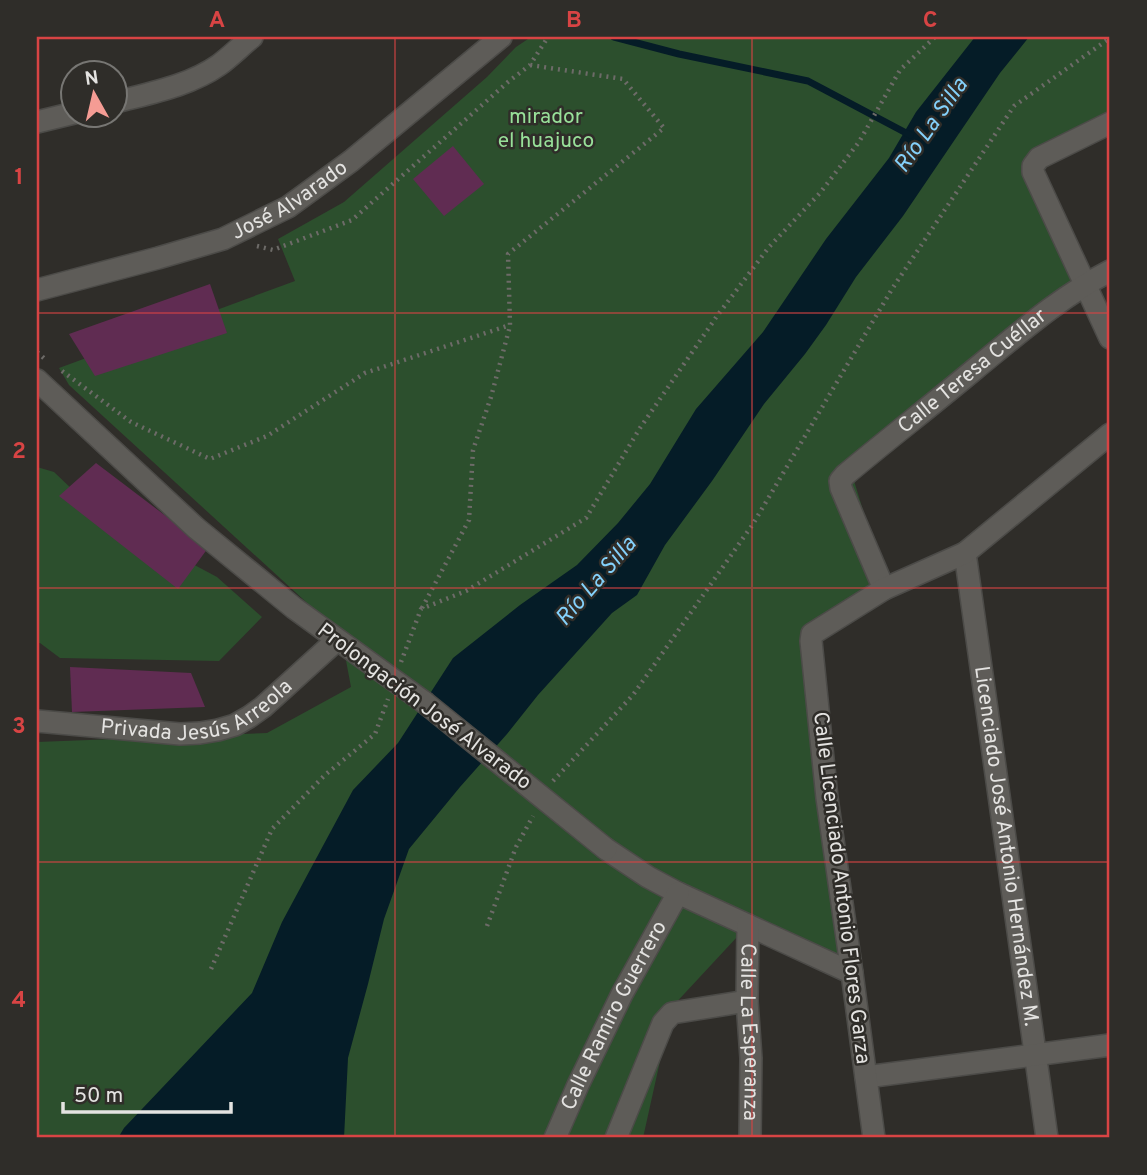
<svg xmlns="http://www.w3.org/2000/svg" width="1147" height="1175" font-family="Overpass,sans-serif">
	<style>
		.green { fill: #2c4f2d }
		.water { fill: #051c27 }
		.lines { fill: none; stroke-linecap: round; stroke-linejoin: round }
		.stream { stroke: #051c27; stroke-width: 7 }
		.building { fill: #602c52 }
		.street-casing { stroke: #4c4b48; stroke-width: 24 }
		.secondary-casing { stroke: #4c4b48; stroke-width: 24 }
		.path { stroke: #6d6b68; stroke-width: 4.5; stroke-dasharray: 2 5; stroke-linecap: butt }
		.street { stroke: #5e5c58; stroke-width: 21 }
		.secondary { stroke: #5e5c58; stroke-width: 21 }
		.street-bridge-casing { stroke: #4c4b48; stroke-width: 24; stroke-linecap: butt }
		.street-bridge { stroke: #5e5c58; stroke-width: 21 }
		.grid { fill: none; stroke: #d84444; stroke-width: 2; stroke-opacity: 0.55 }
		.labels { text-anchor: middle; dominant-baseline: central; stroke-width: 5; stroke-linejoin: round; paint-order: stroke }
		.park-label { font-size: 21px; fill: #98e099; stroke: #2f2d29 }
		.street-label { font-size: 21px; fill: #e4e3e1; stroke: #2f2d29 }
		.water-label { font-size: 23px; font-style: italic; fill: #84d1fb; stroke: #2f2d29 }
		.neatline { fill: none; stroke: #d84444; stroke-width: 2.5 }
		.grid-label { font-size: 23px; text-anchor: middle; font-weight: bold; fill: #d84444 }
	</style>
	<rect width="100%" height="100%" fill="#2f2d29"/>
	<g class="green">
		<path d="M531 37H1110V133L1042 162 1085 284 851 471 885 582 813 638 852 973 751 922 672 1007 643 1138H37V742L267 733 351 687 341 634 69 385 59 368 295 281 278 239 344 202 487 77 516 47Z"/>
		<path d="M37 467 54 472 97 513 217 577 262 617 219 661 60 658 40 643H37Z"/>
	</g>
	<path class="water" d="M975 37H1029L1000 73 903 216 856 277 826 325 805 354 764 404 712 481 665 545 637 595 612 613 538 695 507 734 460 787 409 849 384 919 368 984 348 1058 344 1138H118L124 1128 252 993 282 922 353 790 398 743 453 658 520 605 577 565 618 523 650 484 696 409 763 332 826 239 889 158 916 112Z"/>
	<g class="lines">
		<path class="stream" d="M614 37 679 54 808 81 910 135"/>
	</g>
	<g class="building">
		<path d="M453 146 484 184 444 216 413 179Z"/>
		<path d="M210 284 227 333 95 376 69 334Z"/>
		<path d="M96 463 208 548 178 589 59 496Z"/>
		<path d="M70 667 191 673 205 707 72 712Z"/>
	</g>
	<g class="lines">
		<g class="street-casing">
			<g id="street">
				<path d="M116 102C150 93 189 86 219 65 230 57 241 46 252 37"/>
				<path d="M37 122 74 113"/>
				<path d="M1110 123 1039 158 1033 166V172L1110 338"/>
				<path d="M37 380 196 528 294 608 424 702"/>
				<path id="s1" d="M965 553 1047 1138"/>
				<path id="s2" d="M884 589 841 488 840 481 845 475C888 439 932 405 975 369 1018 334 1061 296 1110 271"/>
				<path id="s3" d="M37 721 180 734 200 733 218 730 235 725 249 717 263 707 337 640"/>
				<path d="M606 849 648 877 678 893 852 973"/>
				<path id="s4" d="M748 925 747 1001 751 1058 750 1138"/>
				<path d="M866 1077 1110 1045"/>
				<path id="s5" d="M555 1138 578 1085 622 994 678 893"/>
				<path d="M616 1138 663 1023 672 1013 747 1001"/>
				<path d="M874 1138 852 973 827 798 811 641 812 634 884 589 965 553 1110 434"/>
			</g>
		</g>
		<g class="secondary-casing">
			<g id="secondary">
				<path id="s6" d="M37 290 158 258 223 239 288 207 351 161 501 37"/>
			</g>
		</g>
		<g class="path">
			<path d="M257 246 273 250 352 220 508 82 530 65 548 37"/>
			<path d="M37 352 46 360"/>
			<path d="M62 371 131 422 210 459 267 436 365 373 510 325 508 254 664 128 623 79 530 65"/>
			<path d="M422 608 469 520 473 450 491 397 510 326"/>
			<path d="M401 662 421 609 466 591 586 518 640 428 717 316 769 247 820 193 859 142 900 70 935 37"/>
			<path d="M553 781 633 695 753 524 892 289 1014 106 1110 38"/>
			<path d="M487 926 516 847 533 816"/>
			<path d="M211 969 272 829 325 775 375 734 388 699"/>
		</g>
		<use href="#street" class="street"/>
		<use href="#secondary" class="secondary"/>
		<g class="street-bridge-casing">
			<path id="street-bridge" d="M424 702 606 849"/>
		</g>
		<use href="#street-bridge" class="street-bridge"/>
	</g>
	<path class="grid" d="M395 37V1138M752 37V1138M37 313H1110M37 588H1110M37 862H1110"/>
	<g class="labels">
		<g class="park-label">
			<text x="546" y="117">mirador<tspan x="546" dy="24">el huajuco</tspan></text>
		</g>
		<g class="street-label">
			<text stroke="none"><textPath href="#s6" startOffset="270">José Alvarado</textPath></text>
			<text stroke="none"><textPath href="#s2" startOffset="289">Calle Teresa Cuéllar</textPath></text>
			<text stroke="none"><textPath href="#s3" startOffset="166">Privada Jesús Arreola</textPath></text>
			<text transform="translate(424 707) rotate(37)">Prolongación José Alvarado</text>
			<text stroke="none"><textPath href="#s1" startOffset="296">Licenciado José Antonio Hernández M.</textPath></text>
			<text transform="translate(841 888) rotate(83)">Calle Licenciado Antonio Flores Garza</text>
			<text stroke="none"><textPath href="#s5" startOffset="136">Calle Ramiro Guerrero</textPath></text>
			<text stroke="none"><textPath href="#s4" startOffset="107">Calle La Esperanza</textPath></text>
		</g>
		<g class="water-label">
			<text transform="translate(932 126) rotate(-55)">Río La Silla</text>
			<text transform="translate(597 582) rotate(-49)">Río La Silla</text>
		</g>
	</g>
	<rect width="1147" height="1175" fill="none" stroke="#2f2d29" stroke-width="77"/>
	<g transform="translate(94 94) rotate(352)"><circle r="33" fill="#2f2d29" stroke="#777673" stroke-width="2"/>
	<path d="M0-5L12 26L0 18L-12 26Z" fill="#f59c94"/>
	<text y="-10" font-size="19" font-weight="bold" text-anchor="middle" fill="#e4e3e1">N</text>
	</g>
	<path d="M63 1102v10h168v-10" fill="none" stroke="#e4e3e1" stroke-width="3.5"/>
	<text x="74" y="1102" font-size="21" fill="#e4e3e1" stroke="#2f2d29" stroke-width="5" paint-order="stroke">50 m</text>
	<rect x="38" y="38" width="1070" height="1098" class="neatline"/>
	<g class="grid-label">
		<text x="217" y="27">A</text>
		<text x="574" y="27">B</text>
		<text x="930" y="27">C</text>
		<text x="19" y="184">1</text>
		<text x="19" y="458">2</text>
		<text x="19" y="733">3</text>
		<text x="19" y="1007">4</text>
	</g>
</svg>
